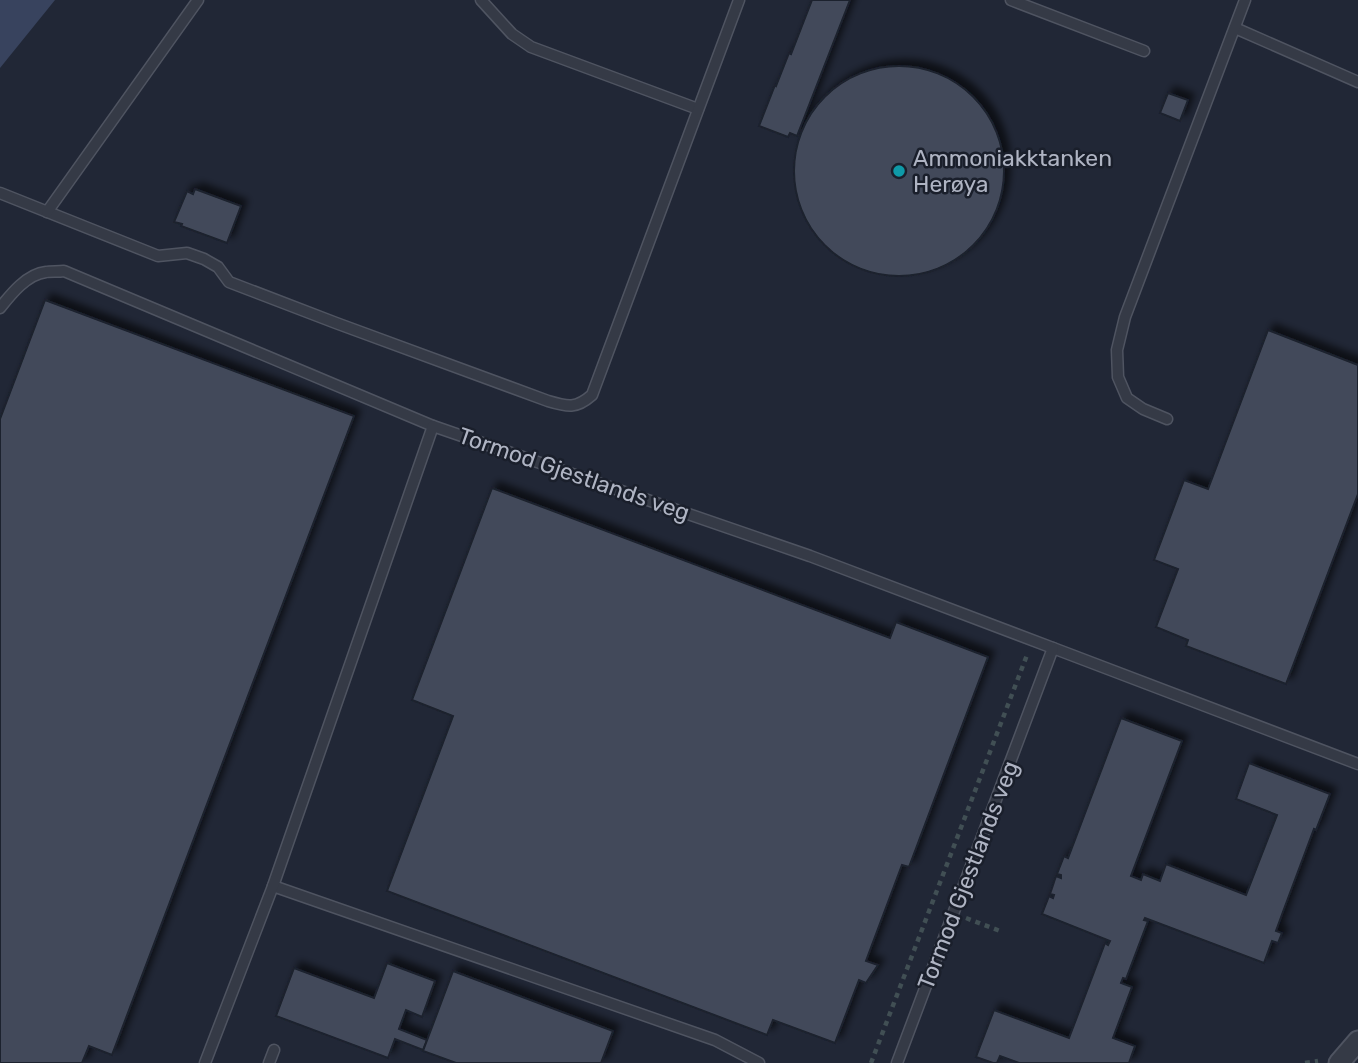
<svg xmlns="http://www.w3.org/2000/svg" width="1358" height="1063" font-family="Rubik,sans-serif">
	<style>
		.water { fill: #38435e }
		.building { fill: #434a5a; stroke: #1c212d; stroke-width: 2; filter: url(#shadow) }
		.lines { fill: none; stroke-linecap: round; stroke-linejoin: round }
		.lane-casing { stroke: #4f5461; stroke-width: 13 }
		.street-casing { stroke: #4f5461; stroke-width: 23 }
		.path { stroke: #414f54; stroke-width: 4.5; stroke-dasharray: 5 5; stroke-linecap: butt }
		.lane { stroke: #353a46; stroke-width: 10 }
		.street { stroke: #353a46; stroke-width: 19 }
		.culture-dot { fill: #0f9aa8; stroke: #1a1f2b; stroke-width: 2.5 }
		.labels { text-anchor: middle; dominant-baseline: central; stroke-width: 5; stroke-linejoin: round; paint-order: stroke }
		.poi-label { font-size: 23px; fill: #afb4c3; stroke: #1a1f2b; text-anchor: start }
		.street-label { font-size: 23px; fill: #afb4c3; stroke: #1a1f2b }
	</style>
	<defs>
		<filter id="shadow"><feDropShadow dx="6" dy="-6" stdDeviation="3.5" flood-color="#0009"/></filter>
	</defs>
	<rect width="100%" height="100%" fill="#212736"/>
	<path class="water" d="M0 0H55L0 68Z"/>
	<g class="building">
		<path d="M812 0H850L797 136 790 133 788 137 759 126 775 85 776 86 789 53 791 54Z"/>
		<circle cx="899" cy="171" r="105"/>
		<path d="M1168 93 1188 100 1180 121 1160 113Z"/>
		<path d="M195 189 241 206 227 243 181 226 182 224 174 222 187 191 193 194Z"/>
		<path d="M45 300 354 416 112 1055 89 1046 82 1063H0V419Z"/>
		<path d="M1268 330 1358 365V494L1286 684 1186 646 1188 640 1156 627 1178 569 1154 560 1184 480 1208 489Z"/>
		<path d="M492 488 890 638 896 622 988 657 909 867 902 865 866 961 878 965 866 983 859 980 835 1043 773 1020 767 1035 387 891 453 716 412 700Z"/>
		<path d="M1121 718 1182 741 1131 876 1141 880 1143 874 1160 881 1166 864 1246 895 1277 815 1236 799 1249 763 1330 794 1316 830 1314 829 1284 909 1276 931 1282 933 1278 943 1272 941 1264 963 1145 918 1144 920 1148 921 1126 979 1123 978 1121 983 1132 987 1113 1038 1135 1046 1129 1063H1019L1000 1056 997 1063H993L976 1057 994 1010 1069 1038 1105 943 1108 945 1110 941 1042 914 1049 896 1053 898 1054 895 1050 894 1056 876 1061 878V875L1057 874 1064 856 1068 858Z"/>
		<path d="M387 963 435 981 422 1017 406 1010 399 1029 427 1040 423 1050 395 1039 388 1058 276 1016 294 968 374 998Z"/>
		<path d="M453 971 613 1031 601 1063H456L423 1051Z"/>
	</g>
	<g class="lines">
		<g class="lane-casing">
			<g id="lane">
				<path d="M481 0 512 34 531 47 698 109"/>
				<path d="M1011 0 1144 51"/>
				<path d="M1235 28 1358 82"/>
				<path d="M0 193 158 256 187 253 204 259 218 267 229 282 336 323 548 401C568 407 576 409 592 395L739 0"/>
				<path d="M47 212 198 0"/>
				<path d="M0 308C11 294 27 274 46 272 51 271 58 272 64 271L433 426"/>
				<path d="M1167 419 1143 409 1127 398 1118 377 1117 350 1125 317 1245 0"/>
				<path d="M1053 648 1358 764"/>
				<path d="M273 886 715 1040 759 1063"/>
				<path d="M205 1063 273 886 433 426 810 556 1053 648 897 1063"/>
				<path d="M269 1063 274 1050"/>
			</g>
		</g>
		<g class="street-casing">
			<path id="street" d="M1339 1063 1358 1041"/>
		</g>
		<g class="path">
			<path d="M966 918 1000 931"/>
			<path d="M871 1063 1027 655"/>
			<path d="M1305 1063 1318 1061"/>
		</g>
		<use href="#lane" class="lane"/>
		<use href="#street" class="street"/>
	</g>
	<circle class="culture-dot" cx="899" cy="171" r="7"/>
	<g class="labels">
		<g class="poi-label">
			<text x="913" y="158">Ammoniakktanken<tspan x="913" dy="26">Herøya</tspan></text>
		</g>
		<g class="street-label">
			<text transform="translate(574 474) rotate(19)">Tormod Gjestlands veg</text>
			<text transform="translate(968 875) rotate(-69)">Tormod Gjestlands veg</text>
		</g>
	</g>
</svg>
